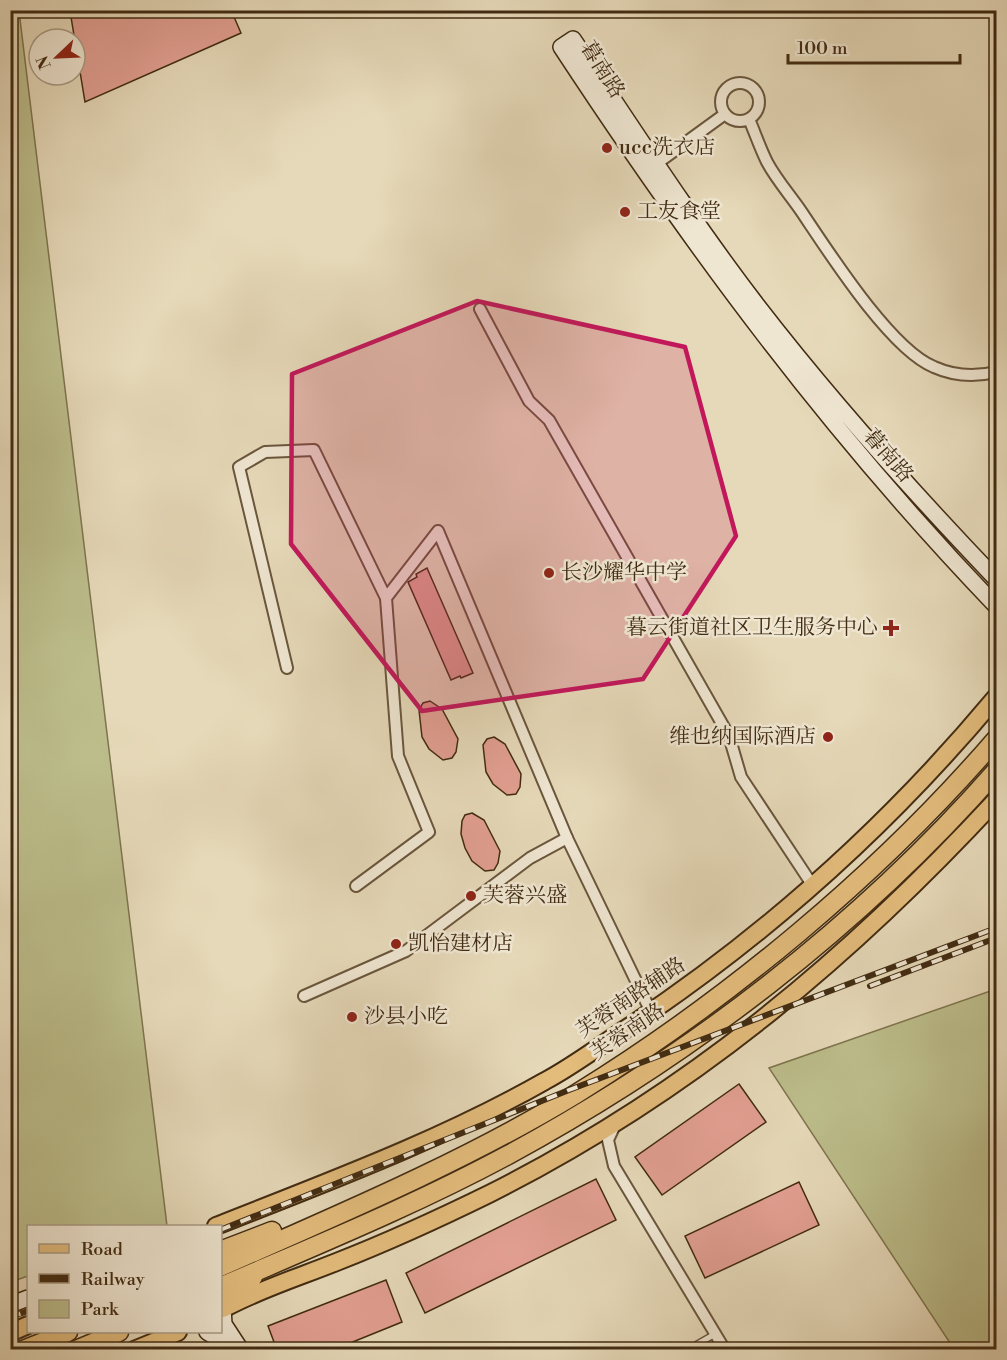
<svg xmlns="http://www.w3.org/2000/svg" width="1007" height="1360" font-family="'Libre Bodoni','Noto Serif SC',serif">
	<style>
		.green { fill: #bcbd8b; stroke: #7e744e; stroke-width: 1.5 }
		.building { fill: #e29f92; stroke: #412b12; stroke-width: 1.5 }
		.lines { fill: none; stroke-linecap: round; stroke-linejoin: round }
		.lane-casing { stroke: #6a563c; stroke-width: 8 }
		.street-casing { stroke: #6a563c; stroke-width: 14 }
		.secondary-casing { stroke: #412b12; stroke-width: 18 }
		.primary-casing { stroke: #412b12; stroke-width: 20 }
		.highway-casing { stroke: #412b12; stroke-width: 21 }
		.lane { stroke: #efe6d2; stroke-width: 5 }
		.street { stroke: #efe6d2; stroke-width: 10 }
		.secondary { stroke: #efe6d2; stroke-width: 15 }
		.primary { stroke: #e3bc7c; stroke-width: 16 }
		.highway { stroke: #e3bc7c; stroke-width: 18 }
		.rail-casing { stroke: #412b12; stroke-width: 6 }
		.rail { stroke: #efe6d2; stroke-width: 4; stroke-dasharray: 11; stroke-linecap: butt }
		.marked { fill: #c2185b; fill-opacity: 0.2; stroke: #c2185b; stroke-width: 4.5; stroke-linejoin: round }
		.poi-dot { fill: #8f2418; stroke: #efe6d2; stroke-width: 2 }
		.labels { text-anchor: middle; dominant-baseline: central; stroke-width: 5; stroke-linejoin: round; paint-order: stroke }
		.street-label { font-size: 21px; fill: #412b12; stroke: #efe6d2 }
		.poi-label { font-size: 21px; fill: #412b12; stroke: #efe6d2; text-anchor: start }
	</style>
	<rect width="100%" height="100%" fill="#e6d9b9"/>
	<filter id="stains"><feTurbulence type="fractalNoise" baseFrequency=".00333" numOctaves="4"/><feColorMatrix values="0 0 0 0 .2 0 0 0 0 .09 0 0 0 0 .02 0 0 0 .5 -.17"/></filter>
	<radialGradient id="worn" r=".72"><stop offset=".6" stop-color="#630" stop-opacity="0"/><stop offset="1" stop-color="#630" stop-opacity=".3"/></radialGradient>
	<g class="green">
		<path d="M19 11 167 1226H28V1276L11 1282 10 11Z"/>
		<path d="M996 989V1349H954L769 1068Z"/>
	</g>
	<g class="building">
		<path d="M88 10H231L241 33 85 102 71 17Z"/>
		<path d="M427 568 473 673 461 678 460 676 451 680 408 582 417 577 416 574Z"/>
		<path d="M430 701 442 709 458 739 456 752 452 758 443 760 429 749 422 737 419 710 423 703Z"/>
		<path d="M494 737 505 744 521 774 520 787 516 794 507 795 493 784 486 772 483 745 487 739Z"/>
		<path d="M472 813 484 820 500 851 498 863 494 870 485 871 472 861 465 848 461 834 462 821 465 815Z"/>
		<path d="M739 1084 766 1122 662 1195 635 1157Z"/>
		<path d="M596 1179 616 1220 425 1313 406 1273Z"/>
		<path d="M799 1182 819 1225 705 1278 685 1236Z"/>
		<path d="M386 1280 402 1322 333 1350H277L268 1326Z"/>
	</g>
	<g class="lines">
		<g class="lane-casing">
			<path id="lane" d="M687 1350 715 1334"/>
		</g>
		<g class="street-casing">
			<g id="street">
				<circle cx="740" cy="102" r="19"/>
				<path d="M749 119C755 133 760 148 767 162 776 179 790 195 801 211 828 251 890 349 934 367 954 376 975 377 996 372"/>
				<path d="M652 167 725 114"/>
				<path d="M480 309 529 401 549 420 729 736 741 777 813 886"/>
				<path d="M287 668 239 467 265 452 314 450 386 598"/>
				<path d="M356 886 429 832 398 756 386 598 438 531 567 838 651 1012"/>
				<path d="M304 996 406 951 530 858 567 838"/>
				<path d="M615 1125 608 1140 614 1166 725 1350"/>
			</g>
		</g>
		<g class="secondary-casing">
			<g id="secondary">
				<path d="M996 579C912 491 831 401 757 305 691 219 633 128 573 39L561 47C693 248 829 432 996 606"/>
				<path d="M10 1305 28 1298"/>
				<path d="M223 1308 224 1324 241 1350"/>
				<path d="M207 1332 217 1338 228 1350"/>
			</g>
		</g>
		<g class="primary-casing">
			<g id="primary">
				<path d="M216 1226C327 1182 441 1140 545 1081 575 1065 602 1044 630 1026 768 934 890 824 996 697"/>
				<path d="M227 1307C263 1288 302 1276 339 1261 390 1241 440 1218 489 1194 686 1095 847 961 996 800"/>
				<path d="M10 1333 28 1325"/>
				<path d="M134 1350 178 1332"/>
			</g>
		</g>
		<g class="highway-casing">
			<g id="highway">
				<path d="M220 1251 272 1231"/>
				<path d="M220 1267C338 1215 466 1161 576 1094 728 1000 879 875 996 739"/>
				<path d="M220 1287C317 1245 415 1205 508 1155 689 1057 860 926 996 771"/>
				<path d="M223 1308 253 1277"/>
				<path d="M23 1350 68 1332"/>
				<path d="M76 1350 119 1332"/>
			</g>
		</g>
		<use href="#lane" class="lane"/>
		<use href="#street" class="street"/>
		<use href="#secondary" class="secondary"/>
		<use href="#primary" class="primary"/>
		<use href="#highway" class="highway"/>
		<g class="rail-casing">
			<g id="rail">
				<path d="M870 986 996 938"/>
				<path d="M220 1230 569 1090 996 928"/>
				<path d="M10 1317 28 1311"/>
			</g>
		</g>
		<use href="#rail" class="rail"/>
	</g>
	<path class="marked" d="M477 301 685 347 736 536 643 679 422 711 291 544 292 374Z"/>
	<g class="poi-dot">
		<circle cx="607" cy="148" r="6"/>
		<circle cx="625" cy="212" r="6"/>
		<circle cx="549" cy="573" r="6"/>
		<path d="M888 619h6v6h6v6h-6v6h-6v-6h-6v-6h6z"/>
		<circle cx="828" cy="737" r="6"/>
		<circle cx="471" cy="896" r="6"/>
		<circle cx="396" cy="944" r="6"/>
		<circle cx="352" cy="1017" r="6"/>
	</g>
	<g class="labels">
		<g class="street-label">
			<text transform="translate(602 70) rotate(58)">暮南路</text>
			<text transform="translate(888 456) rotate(49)">暮南路</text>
			<text transform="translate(631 998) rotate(-34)">芙蓉南路辅路</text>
			<text transform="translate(628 1032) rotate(-34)">芙蓉南路</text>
		</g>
		<g class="poi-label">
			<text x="619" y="148">ucc洗衣店</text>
			<text x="637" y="212">工友食堂</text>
			<text x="561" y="573">长沙耀华中学</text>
			<text x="878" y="628" text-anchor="end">暮云街道社区卫生服务中心</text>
			<text x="816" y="737" text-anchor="end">维也纳国际酒店</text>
			<text x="483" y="896">芙蓉兴盛</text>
			<text x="408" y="944">凯怡建材店</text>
			<text x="364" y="1017">沙县小吃</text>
		</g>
	</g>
	<rect width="1007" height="1360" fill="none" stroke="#e6d9b9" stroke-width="36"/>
	<rect x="12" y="12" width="983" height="1336" fill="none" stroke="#412b12" stroke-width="3"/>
	<rect x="18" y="18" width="971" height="1324" fill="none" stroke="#412b12" stroke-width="1.5"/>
	<rect x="27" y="1225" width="195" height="108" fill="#efe6d2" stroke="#a99b85" stroke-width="1.5"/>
	<rect x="39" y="1244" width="30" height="9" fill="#e3bc7c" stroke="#a99b85" stroke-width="1.5"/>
	<text x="81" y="1255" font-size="18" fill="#412b12">Road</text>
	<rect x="39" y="1274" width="30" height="9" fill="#412b12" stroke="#a99b85" stroke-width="1.5"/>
	<text x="81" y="1285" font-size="18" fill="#412b12">Railway</text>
	<rect x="39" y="1300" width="30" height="18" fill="#bcbd8b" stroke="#a99b85" stroke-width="1.5"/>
	<text x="81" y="1315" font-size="18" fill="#412b12">Park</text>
	<g transform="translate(57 57) rotate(247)"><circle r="28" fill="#efe6d2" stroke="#a99b85" stroke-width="1.5"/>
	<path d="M0-4.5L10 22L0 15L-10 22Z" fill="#8f2418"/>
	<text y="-9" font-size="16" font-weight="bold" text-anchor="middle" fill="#412b12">N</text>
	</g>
	<path d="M788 54v9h172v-9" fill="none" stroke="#412b12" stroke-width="3"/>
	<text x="797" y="54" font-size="18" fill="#412b12" stroke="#efe6d2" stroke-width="4.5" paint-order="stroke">100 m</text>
	<rect width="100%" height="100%" filter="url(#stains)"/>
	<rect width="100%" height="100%" fill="url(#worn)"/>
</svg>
